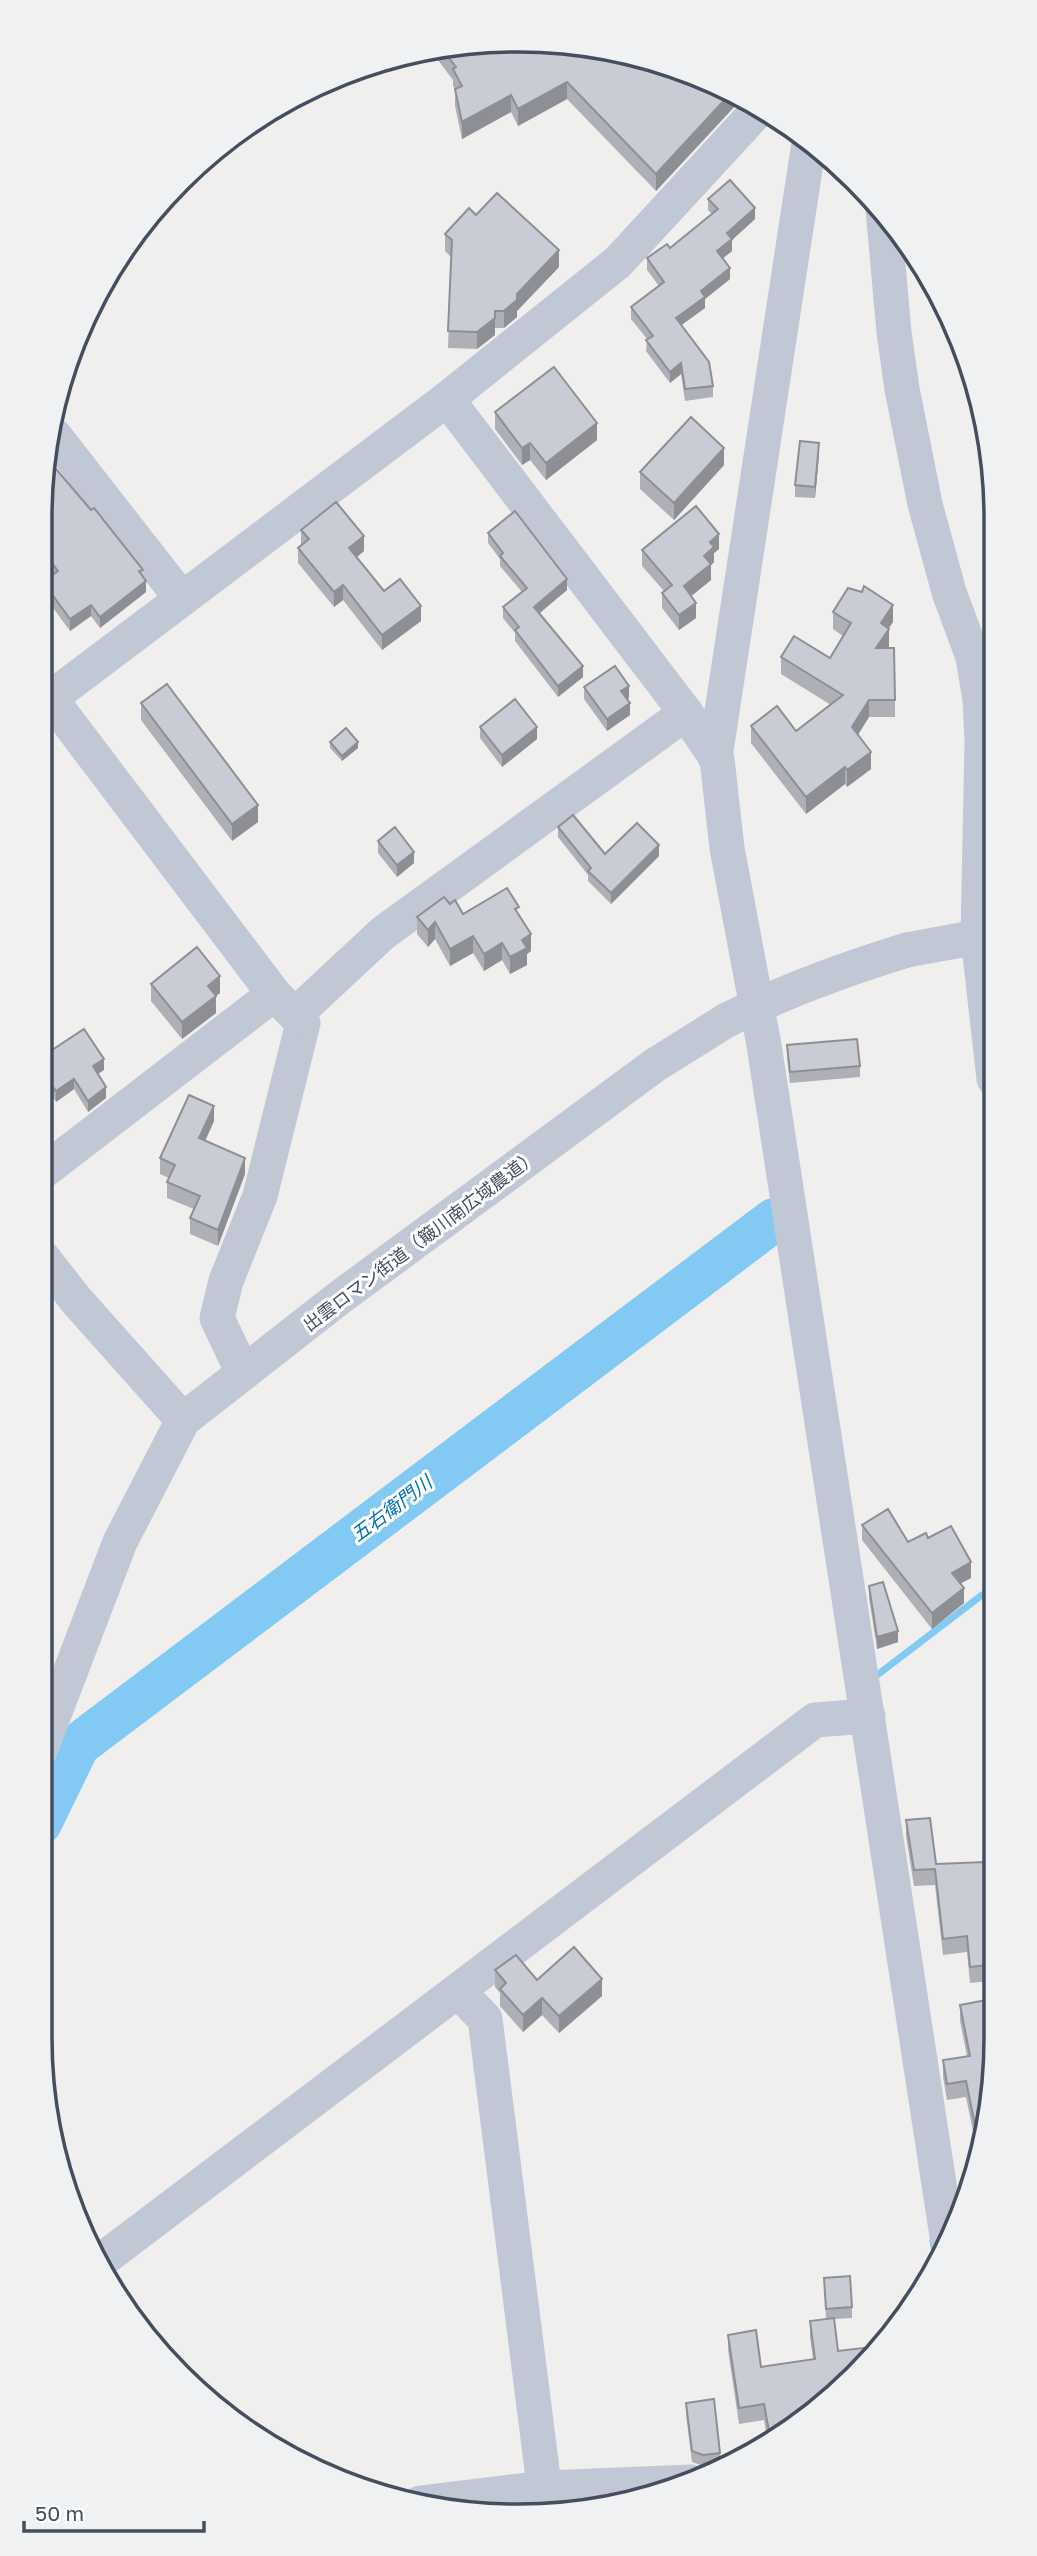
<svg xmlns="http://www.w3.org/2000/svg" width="1037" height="2556" font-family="'Golos Text','Noto Sans JP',sans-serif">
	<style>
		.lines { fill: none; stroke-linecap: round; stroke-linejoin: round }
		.stream { stroke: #82c9f4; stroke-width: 7 }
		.river { stroke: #82c9f4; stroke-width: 44 }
		.minor { stroke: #c1c8d5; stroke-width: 35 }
		.minor-bridge { stroke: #c1c8d5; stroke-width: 35 }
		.wall { fill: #aeafb7 }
		.shaded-wall { fill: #8d8f95 }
		.building { fill: #caccd5; stroke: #8d8f95; stroke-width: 2 }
		.labels { text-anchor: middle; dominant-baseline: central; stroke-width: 6; stroke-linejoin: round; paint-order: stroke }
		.street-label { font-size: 18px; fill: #454e5e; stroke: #fff }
		.water-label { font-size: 19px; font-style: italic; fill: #0071b6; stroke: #fff }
		.rim { fill: none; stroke: #454e5e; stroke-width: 3.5 }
	</style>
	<rect width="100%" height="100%" fill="#f1efee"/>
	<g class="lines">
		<g class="stream">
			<path d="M872 1679 982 1595 996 1593"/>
			<path d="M933 2241 936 2257"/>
		</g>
		<path class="river" d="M40 1823 78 1745 774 1220"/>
		<g class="minor">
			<path d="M883 210 894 332 902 389 925 504 949 592 973 657 980 700 982 741 978 937 994 1079"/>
			<path d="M447 399 686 713 717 759 727 848 764 1045 947 2236"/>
			<path d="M54 435 182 599"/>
			<path d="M50 698 274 994 303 1023 260 1196 226 1281 217 1318 243 1373"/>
			<path d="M40 706 447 399 618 262 759 109"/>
			<path d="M715 757 809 143"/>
			<path d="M907 950 994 934"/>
			<path d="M295 1015 383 933 686 713"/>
			<path d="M40 1174 274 994"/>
			<path d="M40 1254 76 1300 183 1420"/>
			<path d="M40 1751 120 1542 183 1420 339 1298 655 1065 727 1020"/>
			<path d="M458 1991 485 2019 547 2509"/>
			<path d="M98 2263 815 1720 868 1716"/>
			<path d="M420 2503 544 2488 691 2482"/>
		</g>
		<path class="minor-bridge" d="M727 1020C785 991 845 969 907 950"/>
	</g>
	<g class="wall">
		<path d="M487 41 672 66 737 98 735 106 656 191 567 99 518 126 511 112 462 139 455 106V89L453 86V80L431 51Z"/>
		<path d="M708 199 755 219 732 240V251L723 258 730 279 705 299V308L681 325 713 386V397L685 401 681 374 670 383 646 351 647 339 631 319V307L659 286 647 270V258L670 248 712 214 708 210Z"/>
		<path d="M476 215 559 267 517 311V317L504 328H495V335L477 349 448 348 451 257 445 251V234Z"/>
		<path d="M495 412 597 440 546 480 530 460 522 465 495 429Z"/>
		<path d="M819 455 815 498 795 497V485Z"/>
		<path d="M724 465 674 520 640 489V472Z"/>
		<path d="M40 519 143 576 146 592 100 628 91 616 70 631 43 594V582L52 575 40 559Z"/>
		<path d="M301 530 364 551 356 557 384 591 421 621 382 650 343 600 334 607 298 563V548L301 545Z"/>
		<path d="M488 533 567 590 539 613 583 677 558 697 515 641V633L503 618V607L522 592 500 566V559L488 543Z"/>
		<path d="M719 549 714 553V562L711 565V580L691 596 696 618 679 630 662 608V593L664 591 642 566V550Z"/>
		<path d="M833 612 893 622 888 628 889 646 887 648 895 700V717H869L858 735 871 769 847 787 845 784 806 814 751 743V726L796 731 831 705 781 674V657L830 658 843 636 833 629Z"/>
		<path d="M584 687 629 698 627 699 630 715 607 731 584 699Z"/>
		<path d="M141 703 258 822 232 841 141 720Z"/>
		<path d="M480 727 537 739 502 767 480 738Z"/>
		<path d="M330 742 358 748 342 761 330 748Z"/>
		<path d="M558 827 605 854 659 856 611 904 588 881V875L558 837Z"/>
		<path d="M378 841 414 863 397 877 378 853Z"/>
		<path d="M450 904 463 914H519L531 951 527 954V965L510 974 502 960 484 971 473 953 450 966 435 939 428 947 417 934V917Z"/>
		<path d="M151 984 220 993 216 996V1013L182 1039 151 1001Z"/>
		<path d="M787 1045 860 1066V1077L790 1083 787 1057Z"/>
		<path d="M40 1058 104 1070 98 1074 106 1098 88 1112 74 1089 56 1102 40 1079Z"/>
		<path d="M214 1121 205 1141 245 1174 218 1246 190 1234V1218L194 1209 167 1198V1182L169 1178 160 1174V1158Z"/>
		<path d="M862 1525 908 1542 928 1538 971 1578 961 1583 964 1603 932 1629 862 1540Z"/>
		<path d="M869 1586 898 1642 877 1649 869 1598Z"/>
		<path d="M906 1820 936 1864 986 1887 996 1886 997 1980 970 1983 967 1952 943 1955 935 1885 914 1886 906 1836Z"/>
		<path d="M495 1970 537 1980 602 1996 559 2033 542 2015 523 2032 500 2006V1993L495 1987Z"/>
		<path d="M960 2005 997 2038 979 2146H976L966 2097 947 2100 943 2077V2060L967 2056 960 2021Z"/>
		<path d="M824 2278 852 2307V2318L834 2319 838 2351 880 2346 784 2435 768 2444 764 2420 739 2424 728 2350V2335L761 2367 813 2359 810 2337V2321L826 2319Z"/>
		<path d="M686 2403 720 2453V2464L703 2466 692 2462 686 2414Z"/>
	</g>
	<g class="shaded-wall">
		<path d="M567 82V99L518 126V109Z"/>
		<path d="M730 94 737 98 735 106 656 191V174Z"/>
		<path d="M511 95V112L462 139V122Z"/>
		<path d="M755 208V219L732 240V251L717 263V251L727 233Z"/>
		<path d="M559 250V267L517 311V294Z"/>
		<path d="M730 268V279L705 299V308L676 329V318L701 291Z"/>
		<path d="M517 300V317L504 328V311Z"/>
		<path d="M495 318V335L477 349V332Z"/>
		<path d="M681 363V374L670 383V372Z"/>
		<path d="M597 423V440L546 480V463Z"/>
		<path d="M530 443V460L522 465V448Z"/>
		<path d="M819 443V455L815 498V487Z"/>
		<path d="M724 448V465L674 520V503Z"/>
		<path d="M719 534V549L714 553V562L711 565V580L684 602V586L704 556 710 542Z"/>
		<path d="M364 536V551L349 564V548Z"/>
		<path d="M567 579V590L534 618V607Z"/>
		<path d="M146 581V592L100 628V617Z"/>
		<path d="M343 585V600L334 607V592Z"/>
		<path d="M696 603V618L679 630V615Z"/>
		<path d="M91 605V616L70 631V619Z"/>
		<path d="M893 605V622L881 640V623Z"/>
		<path d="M421 606V621L382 650V635Z"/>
		<path d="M889 629V646L876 665V648Z"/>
		<path d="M583 666V677L558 697V686Z"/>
		<path d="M629 686V698L621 703V691Z"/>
		<path d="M869 700V717L852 744V727Z"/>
		<path d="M630 703V715L607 731V719Z"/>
		<path d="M537 727V739L502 767V755Z"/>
		<path d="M358 742V748L342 761V756Z"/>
		<path d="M871 752V769L847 787V770Z"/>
		<path d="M845 767V784L806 814V797Z"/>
		<path d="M258 805V822L232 841V824Z"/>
		<path d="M659 845V856L611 904V893Z"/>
		<path d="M414 852V863L397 877V865Z"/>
		<path d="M435 922V939L428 947V930Z"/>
		<path d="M531 934V951L527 954V965L510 974V957L522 940Z"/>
		<path d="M473 936V953L450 966V949Z"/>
		<path d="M502 943V960L484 971V954Z"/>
		<path d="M220 976V993L216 996V1013L182 1039V1022L208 986Z"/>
		<path d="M104 1059V1070L93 1077V1066Z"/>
		<path d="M74 1079V1089L56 1102V1091Z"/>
		<path d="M106 1087V1098L88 1112V1101Z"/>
		<path d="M214 1106V1121L199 1154V1138Z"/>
		<path d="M245 1158V1174L218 1246V1230Z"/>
		<path d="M971 1562V1578L952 1588V1573Z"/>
		<path d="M964 1588V1603L932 1629V1613Z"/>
		<path d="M898 1631V1642L877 1649V1637Z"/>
		<path d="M602 1979V1996L559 2033V2016Z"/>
		<path d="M542 1998V2015L523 2032V2015Z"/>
	</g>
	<g class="building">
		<path d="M487 41 581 44 672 66 730 94 656 174 567 82 518 109 511 95 462 122 455 89 462 86 453 69 456 67 442 49Z"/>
		<path d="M730 180 755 208 727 233 732 239 717 251 730 268 701 291 705 297 676 318 709 362 713 386 685 389 681 363 670 372 646 340 653 336 631 307 664 282 647 258 667 244 670 248 718 209 708 199Z"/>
		<path d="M497 193 559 250 517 294V300L504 311H495V318L477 332 448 331 452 240 445 234 469 208 476 215Z"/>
		<path d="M554 367 597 423 546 463 530 443 522 448 495 412Z"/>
		<path d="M691 417 724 448 674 503 640 472Z"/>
		<path d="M800 441 819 443 815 487 795 485Z"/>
		<path d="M50 462 91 510 94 508 143 570 139 571 146 581 100 617 91 605 70 619 43 582 58 571 40 547V519Z"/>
		<path d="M336 502 364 536 349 548 384 591 400 579 421 606 382 635 343 585 334 592 298 548 309 539 301 530Z"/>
		<path d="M696 506 719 534 710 542 714 547 704 556 711 564 684 586 696 603 679 615 662 593 672 585 642 550Z"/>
		<path d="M515 511 567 579 534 607 583 666 558 686 515 630 519 627 503 607 527 588 500 556 503 553 488 533Z"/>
		<path d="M864 586 893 605 881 623 889 629 876 648H894L895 700H869L852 727 871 752 847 770 845 767 806 797 751 726 777 706 796 731 843 695 781 657 794 636 830 658 851 623 833 612 848 588 862 592Z"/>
		<path d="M615 666 629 686 621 691 630 703 607 719 584 687Z"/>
		<path d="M167 684 258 805 232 824 141 703Z"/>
		<path d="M515 699 537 727 502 755 480 727Z"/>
		<path d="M346 728 358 742 342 756 330 742Z"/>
		<path d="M573 815 605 854 637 823 659 845 611 893 588 871 591 868 558 827Z"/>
		<path d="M395 827 414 852 397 865 378 841Z"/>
		<path d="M507 888 519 907 515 909 531 934 522 940 527 948 510 957 502 943 484 954 473 936 450 949 435 922 428 930 417 917 444 897 450 904 455 900 463 914Z"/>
		<path d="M197 947 220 976 208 986 216 996 182 1022 151 984Z"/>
		<path d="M84 1029 104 1059 93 1066 106 1087 88 1101 74 1079 56 1091 40 1069V1058Z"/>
		<path d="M857 1039 860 1066 790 1072 787 1045Z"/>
		<path d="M189 1095 214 1106 199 1138 245 1158 218 1230 190 1218 200 1196 167 1182 175 1165 160 1158Z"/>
		<path d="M888 1509 908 1542 926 1533 928 1538 951 1526 971 1562 952 1573 964 1588 932 1613 862 1525Z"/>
		<path d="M883 1582 898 1631 877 1637 869 1586Z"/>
		<path d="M930 1818 936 1864 985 1862 986 1887 996 1886 997 1964 970 1967 967 1936 943 1939 935 1869 914 1870 906 1820Z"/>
		<path d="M574 1947 602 1979 559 2016 542 1998 523 2015 500 1989 506 1983 495 1970 516 1955 537 1980Z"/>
		<path d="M997 1998V2038L982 2129 976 2130 966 2081 947 2084 943 2060 970 2056 960 2005Z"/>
		<path d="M850 2276 852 2307 826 2309 824 2278Z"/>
		<path d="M834 2318 838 2351 880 2346 784 2435 771 2442 764 2404 739 2408 728 2335 756 2330 761 2367 815 2359 810 2321Z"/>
		<path d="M714 2399 720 2453 703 2455 692 2451 686 2403Z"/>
	</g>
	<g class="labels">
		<g class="street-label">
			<text transform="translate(420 1240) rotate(-37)">出雲ロマン街道（簸川南広域農道）</text>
		</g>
		<g class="water-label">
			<text transform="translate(391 1508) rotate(-37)">五右衛門川</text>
		</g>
	</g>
	<path d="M0 0H1037V2556H0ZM518 52H518A466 466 0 0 1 984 518V2038A466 466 0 0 1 518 2504H518A466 466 0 0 1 52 2038V518A466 466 0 0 1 518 52Z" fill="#f0f1f2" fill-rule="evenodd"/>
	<path class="rim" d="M518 52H518A466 466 0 0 1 984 518V2038A466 466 0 0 1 518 2504H518A466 466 0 0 1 52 2038V518A466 466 0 0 1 518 52Z"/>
	<path d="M24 2521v10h180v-10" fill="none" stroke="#454e5e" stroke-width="3.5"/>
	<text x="35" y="2521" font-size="21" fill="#454e5e" stroke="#ffffff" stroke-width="5" paint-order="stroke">50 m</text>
</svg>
